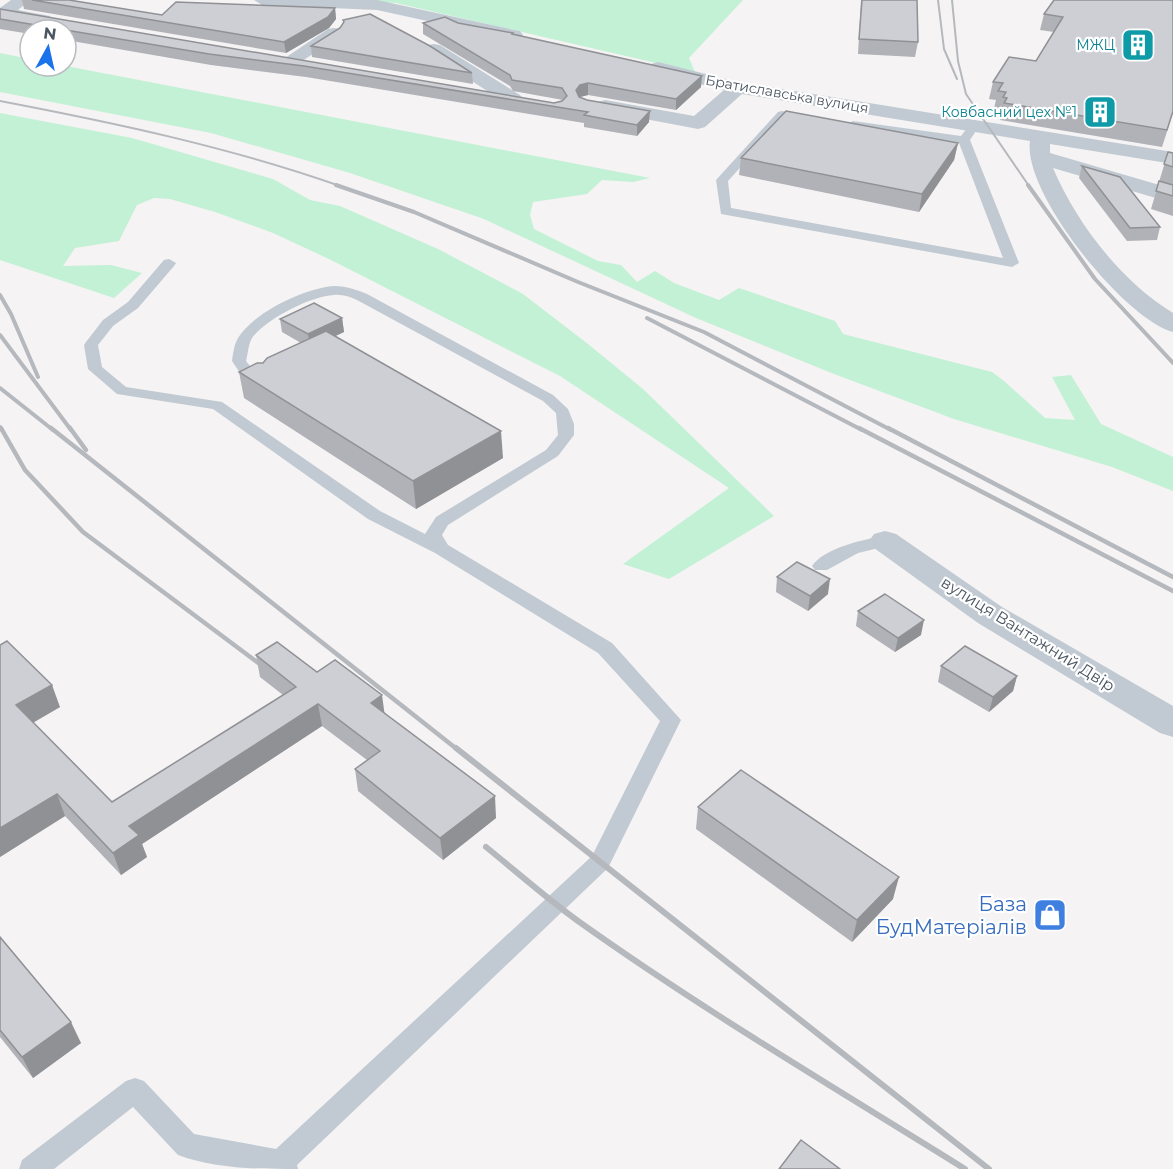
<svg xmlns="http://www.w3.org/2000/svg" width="1173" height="1169" font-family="Montserrat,sans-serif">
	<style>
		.green { fill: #c3f1d5 }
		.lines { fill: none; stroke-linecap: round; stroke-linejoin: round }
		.lane { fill: #c1cad2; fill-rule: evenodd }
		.street { fill: #c1cad2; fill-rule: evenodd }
		.rail-far3 { stroke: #b5b8bd; stroke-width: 2 }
		.rail-far2 { stroke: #b5b8bd; stroke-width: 4 }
		.rail-far1 { stroke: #b5b8bd; stroke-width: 4.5 }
		.rail { stroke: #b5b8bd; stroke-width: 6 }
		.wall { fill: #b0b2b7 }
		.shaded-wall { fill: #909195 }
		.building { fill: #cdcfd5; stroke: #909195; stroke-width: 1.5 }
		.labels { text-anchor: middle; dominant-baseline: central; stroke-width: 4.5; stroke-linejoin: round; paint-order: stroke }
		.far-culture-label { font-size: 14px; fill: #0d838f; stroke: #fff; text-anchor: end }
		.far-street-label { font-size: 14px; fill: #4a5661; stroke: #fff }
		.street-label { font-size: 16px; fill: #4a5661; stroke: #fff }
		.near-shop-label { font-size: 20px; fill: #366cbe; stroke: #fff; text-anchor: end }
	</style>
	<rect width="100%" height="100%" fill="#f5f3f3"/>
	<g class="green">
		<path d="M327 0H743L689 58 695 72 396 3Z"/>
		<path d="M0 53 30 59V66H66L650 178 633 182 602 180 587 194 533 202 530 215 534 229 598 261 621 265 637 282 655 271 674 283 719 300 739 288 835 321 843 334 992 372 1004 381 1045 418 1075 420 1052 377 1071 375 1101 424 1173 457V491L1112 467 954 419 834 374 696 318 484 219 350 173 211 133 0 92Z"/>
		<path d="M0 113 132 138 273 179 310 200 340 206 438 249 523 294 588 344 643 389 774 516 669 579 623 564 729 488 560 376 331 260 273 233 215 212 170 199 154 198 137 205 119 241 75 248 63 266 111 265 142 273 114 298 0 260Z"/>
	</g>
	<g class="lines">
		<g class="lane">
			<path d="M782 111 807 115 812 118 807 121 785 118 728 181 731 208 1003 258 959 143 853 127 848 124 853 121 961 136 971 123 975 122 980 125 970 140 1019 263 1012 267 721 214 716 180 778 112Z"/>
			<path d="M169 259 176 263 174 266 138 308 113 326 98 345 102 367 126 387 222 402 380 511 425 534 436 517 546 450 558 435 556 413 543 401 357 300C350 297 342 294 334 295 311 296 266 319 252 338 248 345 248 354 246 361 253 371 263 375 269 384L267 387C251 391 240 373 232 361 233 354 234 345 238 338 253 313 306 287 335 286 346 286 357 290 367 294L553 395 568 409 574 424V435L558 456 448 525 442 535 448 545 612 643 681 720 608 868 297 1165 298 1169C258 1169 216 1169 178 1155L133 1107 54 1169H19L22 1160 126 1081 135 1078 144 1081 194 1134 276 1149 592 856 660 721 598 653 435 553 368 519 213 409 117 394 88 369 84 345 86 342 103 320 128 302 164 260Z"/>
			<path d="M885 536 891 537 894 541 891 545 858 553 827 570H815L812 566C824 548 864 539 885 536Z"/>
		</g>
		<g class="street">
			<path d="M11 0H30L18 10 50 16 53 20 50 24 44 25 0 17V8Z"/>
			<path d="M254 0H377L514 30 520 31 523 35 520 39 514 40 377 10 262 5Z"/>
			<path d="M334 28 340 29 343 33 340 37 294 66H282L279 62 328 29Z"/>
			<path d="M434 44 440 45 520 95 523 99 520 103H506L428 53 425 49 428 45Z"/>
			<path d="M658 62 738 82 1173 152V164L1050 144V153L1173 189V203L1053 168C1077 224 1121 281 1173 313V332C1124 319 1022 192 1030 141L742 94 705 127 698 129 598 110 595 106 598 102 605 100 694 116 724 90 651 72 649 68 651 64Z"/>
			<path d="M885 531 896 534 1002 607 1173 706V737L1160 733 978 623 874 548 869 541 874 534Z"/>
		</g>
		<g class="rail-far3">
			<path d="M938 0 944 49 957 79"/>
			<path d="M952 0 958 61 966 94 1029 186"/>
			<path d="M0 101C115 123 229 147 340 186"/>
		</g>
		<g class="rail-far2">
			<path d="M336 185 414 212 578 282 704 332 891 430"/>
			<path d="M1028 185 1095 279 1173 363"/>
			<path d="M0 295 11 314 38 377"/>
			<path d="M647 318 862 430"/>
			<path d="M0 335 71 430"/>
			<path d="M0 388 53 430"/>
			<path d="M0 427 2 430"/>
		</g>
		<g class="rail-far1">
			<path d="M1 428 25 470 83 532 265 668"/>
			<path d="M51 428 458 750"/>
			<path d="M70 428 86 450"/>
			<path d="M859 428 1173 591"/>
			<path d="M888 428 1173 577"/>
		</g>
		<g class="rail">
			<path d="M456 748 989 1169"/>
			<path d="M486 847C517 872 546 898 578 921 703 1010 835 1088 965 1169"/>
		</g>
	</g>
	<g class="wall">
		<path d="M22 0H69L162 15 335 8 336 19 329 28 286 53 24 9Z"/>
		<path d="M861 0H917L918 42 915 57 858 54Z"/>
		<path d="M1173 0V113L1162 147 1000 120 1001 115 1000 114 1001 109 994 108 996 100 989 99 993 82 1036 61 1054 32 1040 30 1044 14Z"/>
		<path d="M0 9 554 103 563 100 513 91 510 86 423 34V23H458L513 33V34L701 87 676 110 588 95 580 97 649 122 637 136 584 127V123L306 77 211 65 66 40V30H30V34L0 29Z"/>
		<path d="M343 20 472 73 473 84 312 57 311 46 340 28 343 24Z"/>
		<path d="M958 143 954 160 919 212 739 175 741 158Z"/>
		<path d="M1168 152 1173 153V216L1151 209Z"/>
		<path d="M1082 166 1160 227 1157 240 1127 241 1079 178Z"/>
		<path d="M342 318 344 332 335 336 503 458 416 509 244 398 239 372 263 363 301 343 282 332 280 319Z"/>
		<path d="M777 577 828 594 808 611 776 592Z"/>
		<path d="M858 611 921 635 895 652 856 626Z"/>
		<path d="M0 645 60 707 33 723 112 802 283 695 260 677 256 655 317 672 385 713 496 818 443 860 358 791 355 769 367 760 322 726 142 844 147 857 121 875 65 816 0 857Z"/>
		<path d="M941 666 1017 676 1013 691 989 712 938 682Z"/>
		<path d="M698 807 893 899 852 942 696 829Z"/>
		<path d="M0 937 81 1043 33 1078 0 1037Z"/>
	</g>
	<g class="shaded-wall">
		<path d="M335 8 336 19 329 28 286 53 284 42Z"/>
		<path d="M702 76 701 87 676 110V99Z"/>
		<path d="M588 83V95L580 97 576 102V90L580 85Z"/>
		<path d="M650 111 649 122 637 136V125Z"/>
		<path d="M958 143 954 160 919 212 922 194Z"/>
		<path d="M342 318 344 332 310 348 308 334Z"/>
		<path d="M501 431 503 458 416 509 413 481Z"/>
		<path d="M830 579 828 594 808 611 810 596Z"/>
		<path d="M924 620 921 635 895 652 898 638Z"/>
		<path d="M1017 676 1013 691 989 712 993 697Z"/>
		<path d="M52 685 60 707 25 727 16 705Z"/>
		<path d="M382 695 385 717 371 703Z"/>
		<path d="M318 704 322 726 142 844 147 857 121 875 113 853 129 826Z"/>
		<path d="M57 794 65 816 0 857V828Z"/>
		<path d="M495 796 496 818 443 860 440 838Z"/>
		<path d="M899 877 893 899 852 942 857 920Z"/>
		<path d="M71 1022 81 1043 33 1078 22 1057Z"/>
	</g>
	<g class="building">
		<path d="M32 0H69L162 15 176 2 335 8 328 17 284 42Z"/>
		<path d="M862 0H917L918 42 859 39Z"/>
		<path d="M1054 0H1173V111L1167 130 1004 103 1007 98 1003 97 1006 92 998 91 1003 83 993 82 1009 57 1036 61 1063 17 1044 14Z"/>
		<path d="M0 9 554 103 562 101 567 96 562 88 512 80 510 75 423 23 445 17 458 23 513 33 512 34 702 76 676 99 588 83 580 85 576 90 579 97 587 100 650 111 637 125 584 115 588 112 304 66 209 54 0 19Z"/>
		<path d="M370 14 430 46 472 73 311 46 340 28 344 22 343 20Z"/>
		<path d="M786 111 958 143 922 194 741 158Z"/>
		<path d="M1168 152 1173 153V167L1164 164Z"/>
		<path d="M1082 166 1120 177 1160 227 1130 228Z"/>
		<path d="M1159 181 1173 185V196L1156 191Z"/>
		<path d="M314 303 342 318 308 334 280 319Z"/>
		<path d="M326 331 501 431 413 481 239 372 257 363H263L267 358Z"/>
		<path d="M797 562 830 579 810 596 777 577Z"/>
		<path d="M885 594 924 620 898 638 858 611Z"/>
		<path d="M7 641 52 685 16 705 112 802 296 687 256 655 277 642 317 672 335 660 382 695 371 703 495 796 440 838 355 769 380 751 318 704 129 826 139 835 113 853 57 794 0 828V645Z"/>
		<path d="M965 646 1017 676 993 697 941 666Z"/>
		<path d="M741 770 899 877 857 920 698 807Z"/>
		<path d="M0 937 71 1022 22 1057 0 1030Z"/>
		<path d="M801 1140 840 1169H779Z"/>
	</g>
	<defs>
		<g id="building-square" transform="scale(1.725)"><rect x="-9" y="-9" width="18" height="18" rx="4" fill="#0f9aa8" stroke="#fff"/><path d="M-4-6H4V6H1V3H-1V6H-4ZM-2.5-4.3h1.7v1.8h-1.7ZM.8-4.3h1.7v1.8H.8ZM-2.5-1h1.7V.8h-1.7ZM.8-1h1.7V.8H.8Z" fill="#fff"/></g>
		<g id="shop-square" transform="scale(1.725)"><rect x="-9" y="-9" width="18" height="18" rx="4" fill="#3f7fe0" stroke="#fff"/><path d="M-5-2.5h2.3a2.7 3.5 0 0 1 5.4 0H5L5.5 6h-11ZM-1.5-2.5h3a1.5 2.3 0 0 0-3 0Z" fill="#fff"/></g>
	</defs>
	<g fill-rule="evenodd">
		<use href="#building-square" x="1138" y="45"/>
		<use href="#building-square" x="1100" y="112"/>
		<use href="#shop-square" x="1050" y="915"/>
	</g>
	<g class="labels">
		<g class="far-culture-label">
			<text x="1115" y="45">МЖЦ</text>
			<text x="1077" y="112">Ковбасний цех №1</text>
		</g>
		<g class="far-street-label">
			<text transform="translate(787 94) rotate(10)">Братиславська вулиця</text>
		</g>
		<g class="street-label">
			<text transform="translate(1028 634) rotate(32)">вулиця Вантажний Двір</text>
		</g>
		<g class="near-shop-label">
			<text x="1027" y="904">База<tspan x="1027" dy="23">БудМатеріалів</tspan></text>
		</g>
	</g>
	<g transform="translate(48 48) rotate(8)"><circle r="28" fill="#ffffff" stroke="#b7bbc0" stroke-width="1.5"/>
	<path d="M0-4.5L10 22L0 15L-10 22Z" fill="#1a73e8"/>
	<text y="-9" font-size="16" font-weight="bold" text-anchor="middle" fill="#4a5661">N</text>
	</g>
</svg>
